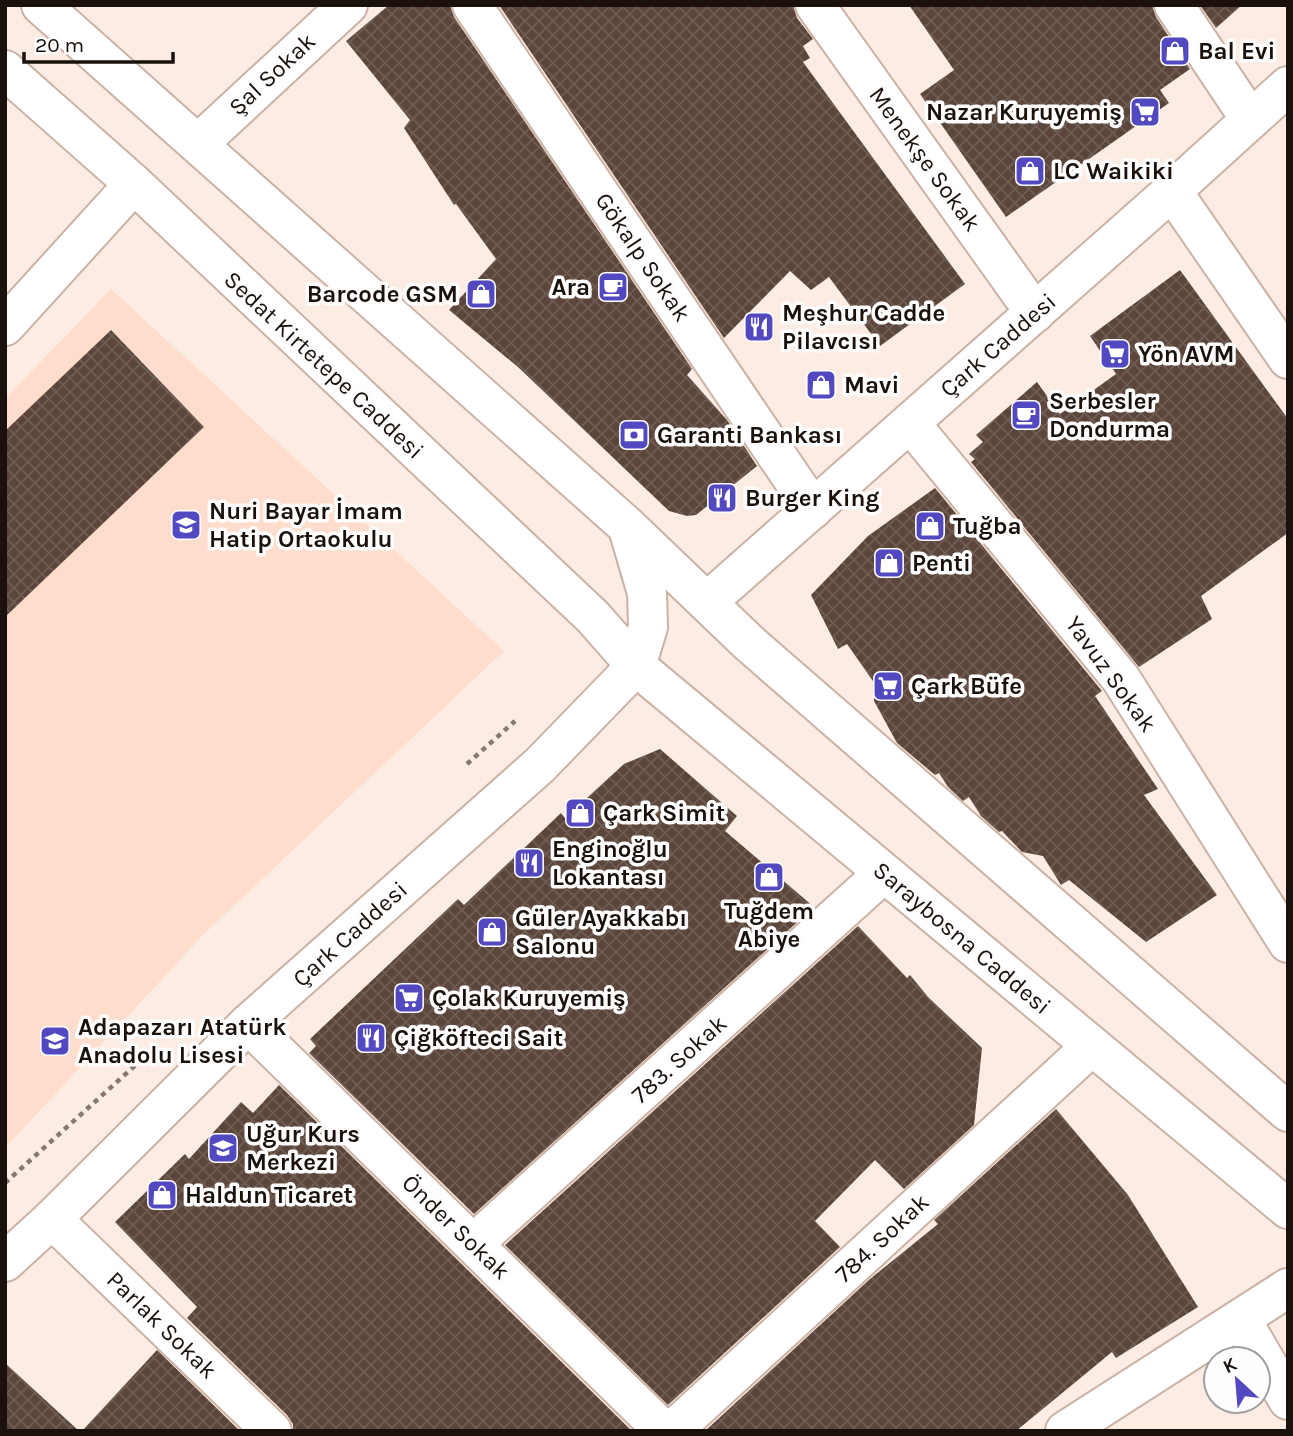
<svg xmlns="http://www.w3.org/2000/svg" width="1293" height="1436" font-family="Karla,sans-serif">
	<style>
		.built { fill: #fdc }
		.building { fill: url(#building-cross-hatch) }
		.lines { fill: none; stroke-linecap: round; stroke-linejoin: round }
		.street-casing { stroke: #cbb2a5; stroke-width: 42 }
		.secondary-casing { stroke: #cbb2a5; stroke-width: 42 }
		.path { stroke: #857872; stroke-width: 4.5; stroke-dasharray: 5 5; stroke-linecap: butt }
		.street { stroke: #fff; stroke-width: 38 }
		.secondary { stroke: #fff; stroke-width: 38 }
		.labels { text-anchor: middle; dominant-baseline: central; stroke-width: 7; stroke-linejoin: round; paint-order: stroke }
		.poi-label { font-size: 24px; font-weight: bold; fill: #1a110c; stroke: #fdfdfd; text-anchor: start }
		.street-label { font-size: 24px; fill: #1a110c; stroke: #fdfdfd }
	</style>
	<defs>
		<pattern id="building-cross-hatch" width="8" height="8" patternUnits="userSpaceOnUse" patternTransform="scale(1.75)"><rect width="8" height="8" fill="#5c463b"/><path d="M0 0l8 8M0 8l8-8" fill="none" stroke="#6f5d54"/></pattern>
	</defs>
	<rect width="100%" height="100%" fill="#fcece3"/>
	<path class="built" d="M111 289 504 651 204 934 5 1148V399Z"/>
	<g class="building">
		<path d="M389 5H450L454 17 692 369 687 375 727 420 757 466 696 515 687 516 669 511 518 367 449 310 496 259 456 204 454 205 404 128 410 120 346 41Z"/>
		<path d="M499 5H793L797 18 813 39 803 46 810 58 803 62 965 284 880 346 829 277 811 290 790 271 724 338Z"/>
		<path d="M909 5H1152L1156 17 1190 69 1160 90 1169 103 1006 217 920 94 954 70Z"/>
		<path d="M1200 5H1242L1216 28Z"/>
		<path d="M1180 270 1288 419V533L1201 596 1212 619 1139 667 971 462 975 459 969 454 983 442 976 435 1037 382 1060 414 1116 374 1090 336Z"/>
		<path d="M111 330 204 427 5 617V431Z"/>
		<path d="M935 488 1102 691 1095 696 1158 789 1144 795 1217 895 1146 942 1069 880 1061 885 1043 856 1022 852 1002 831 999 832 981 816 969 797 963 801 948 787 939 773 935 775 897 743 874 701 875 684 847 644 838 649 811 595 868 536Z"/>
		<path d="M660 749 737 816 725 831 814 907 474 1214 309 1053 316 1046 310 1039 458 899 464 905 561 813 565 818 624 764Z"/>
		<path d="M858 926 907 978 910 975 928 997 982 1048 974 1125 904 1189 875 1160 815 1221 840 1247 668 1405 505 1245Z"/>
		<path d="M279 1085 632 1431H293V1424L287 1415 187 1318 197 1307 115 1222 185 1154 189 1159 241 1102 253 1113Z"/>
		<path d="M1056 1109 1128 1195 1198 1307 1116 1358 1112 1352 1016 1431H705L870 1279 938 1224 934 1220Z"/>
		<path d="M157 1350 240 1431H82Z"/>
		<path d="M5 1363 79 1431H5Z"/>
	</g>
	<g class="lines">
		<g class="street-casing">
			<g id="street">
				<path d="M472 5 813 509"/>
				<path d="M815 5 1035 313"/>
				<path d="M1174 5 1250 119"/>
				<path d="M198 144 348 5"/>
				<path d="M1172 191 1288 359"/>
				<path d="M5 326 134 184"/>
				<path d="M910 423 1121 679 1288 943"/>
				<path d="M707 602 1172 191 1288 86"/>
				<path d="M248 1024 664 1431"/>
				<path d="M52 1219 272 1431"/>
				<path d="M473 1244 884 873"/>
				<path d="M1241 1319 1288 1400"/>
				<path d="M672 1431 1092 1046"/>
				<path d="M1065 1431 1288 1288"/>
			</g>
		</g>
		<g class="secondary-casing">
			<g id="secondary">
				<path d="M41 5 627 526 749 643 1288 1112"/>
				<path d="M5 70 134 184 593 617 636 666 1288 1209"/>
				<path d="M5 1262 52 1219 248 1024 540 765 636 666 648 627 647 593 628 528"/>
			</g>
		</g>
		<g class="path">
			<path d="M467 764 515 721"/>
			<path d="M5 1183 160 1043"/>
		</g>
		<use href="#street" class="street"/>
		<use href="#secondary" class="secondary"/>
	</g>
	<defs>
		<g id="shop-square" transform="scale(1.575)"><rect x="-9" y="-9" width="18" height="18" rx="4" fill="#5248bf" stroke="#fdfdfd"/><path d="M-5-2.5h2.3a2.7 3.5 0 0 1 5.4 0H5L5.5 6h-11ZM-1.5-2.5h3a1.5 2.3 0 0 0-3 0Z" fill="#fff"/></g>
		<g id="supermarket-square" transform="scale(1.575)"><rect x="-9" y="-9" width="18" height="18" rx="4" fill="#5248bf" stroke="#fdfdfd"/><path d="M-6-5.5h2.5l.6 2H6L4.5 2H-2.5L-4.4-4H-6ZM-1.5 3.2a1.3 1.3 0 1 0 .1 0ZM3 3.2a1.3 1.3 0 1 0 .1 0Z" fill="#fff"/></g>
		<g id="cafe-square" transform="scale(1.575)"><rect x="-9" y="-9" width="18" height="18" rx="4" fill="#5248bf" stroke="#fdfdfd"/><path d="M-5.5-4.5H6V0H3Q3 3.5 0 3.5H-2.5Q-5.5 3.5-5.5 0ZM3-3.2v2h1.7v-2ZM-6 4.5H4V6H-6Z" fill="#fff"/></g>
		<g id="restaurant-square" transform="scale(1.575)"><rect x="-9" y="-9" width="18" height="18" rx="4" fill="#5248bf" stroke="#fdfdfd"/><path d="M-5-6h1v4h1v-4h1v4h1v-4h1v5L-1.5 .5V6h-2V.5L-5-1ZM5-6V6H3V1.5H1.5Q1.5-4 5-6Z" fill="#fff"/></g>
		<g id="bank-square" transform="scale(1.575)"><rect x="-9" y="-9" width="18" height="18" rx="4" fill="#5248bf" stroke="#fdfdfd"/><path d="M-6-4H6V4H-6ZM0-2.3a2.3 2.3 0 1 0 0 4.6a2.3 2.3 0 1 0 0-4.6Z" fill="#fff"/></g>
		<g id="school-square" transform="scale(1.575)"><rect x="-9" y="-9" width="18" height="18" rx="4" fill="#5248bf" stroke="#fdfdfd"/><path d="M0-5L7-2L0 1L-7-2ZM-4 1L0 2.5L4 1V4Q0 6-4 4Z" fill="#fff"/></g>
	</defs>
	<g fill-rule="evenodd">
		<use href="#shop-square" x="1175" y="51"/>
		<use href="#supermarket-square" x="1145" y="112"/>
		<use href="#shop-square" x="1030" y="171"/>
		<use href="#cafe-square" x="613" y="287"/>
		<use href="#shop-square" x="481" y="294"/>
		<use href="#restaurant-square" x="759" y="327"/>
		<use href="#supermarket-square" x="1115" y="354"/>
		<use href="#shop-square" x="821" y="385"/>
		<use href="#cafe-square" x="1026" y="415"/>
		<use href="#bank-square" x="634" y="435"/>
		<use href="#restaurant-square" x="722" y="498"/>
		<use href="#school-square" x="186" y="525"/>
		<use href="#shop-square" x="930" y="526"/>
		<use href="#shop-square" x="889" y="563"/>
		<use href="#supermarket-square" x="888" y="686"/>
		<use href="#shop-square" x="580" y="813"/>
		<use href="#restaurant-square" x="529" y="863"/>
		<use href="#shop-square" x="769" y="877"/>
		<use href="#shop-square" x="492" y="932"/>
		<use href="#supermarket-square" x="409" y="998"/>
		<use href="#restaurant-square" x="371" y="1038"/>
		<use href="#school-square" x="55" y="1041"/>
		<use href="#school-square" x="223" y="1148"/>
		<use href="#shop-square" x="162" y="1195"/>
	</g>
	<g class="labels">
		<g class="poi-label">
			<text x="1198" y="51">Bal Evi</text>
			<text x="1122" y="112" text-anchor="end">Nazar Kuruyemiş</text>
			<text x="1053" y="171">LC Waikiki</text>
			<text x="590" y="287" text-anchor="end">Ara</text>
			<text x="458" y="294" text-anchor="end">Barcode GSM</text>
			<text x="782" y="313">Meşhur Cadde<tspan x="782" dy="28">Pilavcısı</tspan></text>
			<text x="1138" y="354">Yön AVM</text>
			<text x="844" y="385">Mavi</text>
			<text x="1049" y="401">Serbesler<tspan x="1049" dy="28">Dondurma</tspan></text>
			<text x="657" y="435">Garanti Bankası</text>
			<text x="745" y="498">Burger King</text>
			<text x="209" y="511">Nuri Bayar İmam<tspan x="209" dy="28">Hatip Ortaokulu</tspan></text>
			<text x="953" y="526">Tuğba</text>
			<text x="912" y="563">Penti</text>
			<text x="911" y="686">Çark Büfe</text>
			<text x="603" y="813">Çark Simit</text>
			<text x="552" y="849">Enginoğlu<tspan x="552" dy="28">Lokantası</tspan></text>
			<text x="769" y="911" text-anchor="middle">Tuğdem<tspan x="769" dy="28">Abiye</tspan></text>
			<text x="515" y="918">Güler Ayakkabı<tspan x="515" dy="28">Salonu</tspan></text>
			<text x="432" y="998">Çolak Kuruyemiş</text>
			<text x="78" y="1027">Adapazarı Atatürk<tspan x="78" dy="28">Anadolu Lisesi</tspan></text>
			<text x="394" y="1038">Çiğköfteci Sait</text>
			<text x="246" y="1134">Uğur Kurs<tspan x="246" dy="28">Merkezi</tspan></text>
			<text x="185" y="1195">Haldun Ticaret</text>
		</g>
		<g class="street-label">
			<text transform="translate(272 74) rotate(-43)">Şal Sokak</text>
			<text transform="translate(925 159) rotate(54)">Menekşe Sokak</text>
			<text transform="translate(643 257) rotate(56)">Gökalp Sokak</text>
			<text transform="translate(998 345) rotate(-41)">Çark Caddesi</text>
			<text transform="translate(324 365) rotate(43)">Sedat Kirtetepe Caddesi</text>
			<text transform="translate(1111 674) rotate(54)">Yavuz Sokak</text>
			<text transform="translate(350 934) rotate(-42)">Çark Caddesi</text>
			<text transform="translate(962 938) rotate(40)">Saraybosna Caddesi</text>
			<text transform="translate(679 1059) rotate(-42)">783. Sokak</text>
			<text transform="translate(456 1227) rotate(44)">Önder Sokak</text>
			<text transform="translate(882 1238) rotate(-43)">784. Sokak</text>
			<text transform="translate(162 1325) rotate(44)">Parlak Sokak</text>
		</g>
	</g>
	<rect width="1293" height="1436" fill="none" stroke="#1a110c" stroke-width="14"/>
	<g transform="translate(1237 1380) rotate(334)"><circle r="33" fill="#fdfdfd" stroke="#a29f9d" stroke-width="2"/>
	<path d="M0-5L12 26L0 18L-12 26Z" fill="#5248bf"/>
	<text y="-10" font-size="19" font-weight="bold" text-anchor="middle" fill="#1a110c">K</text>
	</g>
	<path d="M24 52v10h149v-10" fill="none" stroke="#1a110c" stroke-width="3.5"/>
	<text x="35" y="52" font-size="21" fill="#1a110c" stroke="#fdfdfd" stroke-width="5" paint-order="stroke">20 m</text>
</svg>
